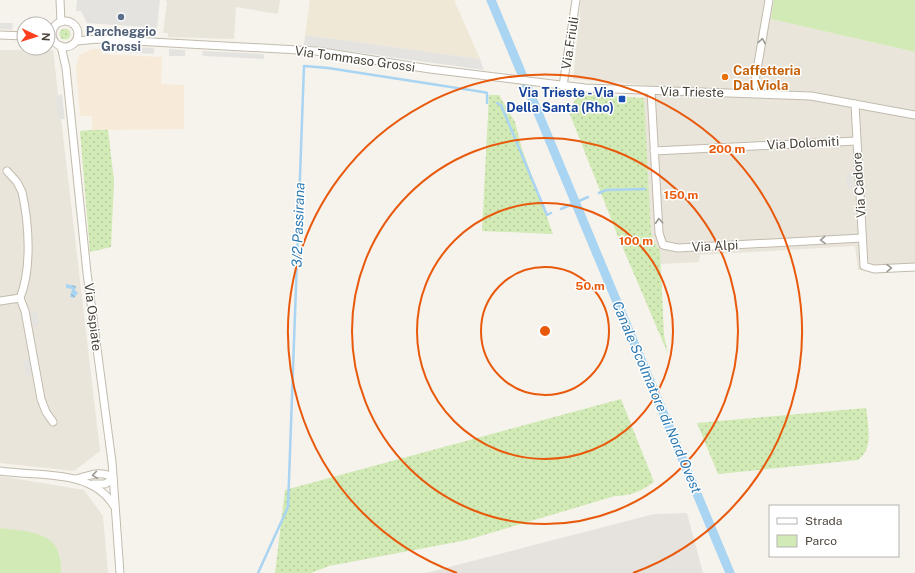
<svg xmlns="http://www.w3.org/2000/svg" width="915" height="573" font-family="'Public Sans',sans-serif">
	<style>
		.residential { fill: #eae5da }
		.commercial { fill: #f7ead8 }
		.industrial { fill: #e6e2dd }
		.education { fill: #efe8d6 }
		.grass { fill: url(#grass-dots) }
		.park { fill: #d2eab5 }
		.parking { fill: #e5e3e0 }
		.water { fill: url(#water-waves) }
		.lines { fill: none; stroke-linecap: round; stroke-linejoin: round }
		.stream { stroke: #a9d4f2; stroke-width: 2.5 }
		.canal { stroke: #a9d4f2; stroke-width: 9 }
		.minor-casing { stroke: #c2bbae; stroke-width: 9 }
		.minor { stroke: #fff; stroke-width: 7 }
		.oneway { stroke: #9c9892 }
		.ring { fill: none; stroke: #e8590c; stroke-width: 2 }
		.service-dot { fill: #5c6f8a; stroke: #fff; stroke-width: 1.5 }
		.food-dot { fill: #e8710a; stroke: #fff; stroke-width: 1.5 }
		.transit-dot { fill: #1a4fb4; stroke: #fff; stroke-width: 1.5 }
		.labels { text-anchor: middle; dominant-baseline: central; stroke-width: 3; stroke-linejoin: round; paint-order: stroke }
		.service-label { font-size: 13px; font-weight: bold; fill: #4e5e75; stroke: #fff }
		.street-label { font-size: 13px; fill: #4b4439; stroke: #fff }
		.food-label { font-size: 13px; font-weight: bold; fill: #c56008; stroke: #fff; text-anchor: start }
		.transit-label { font-size: 13px; font-weight: bold; fill: #164399; stroke: #fff; text-anchor: end }
		.water-label { font-size: 14px; font-style: italic; fill: #2e7ab2; stroke: #fff }
		.centre { fill: #e8590c; stroke: #fff; stroke-width: 2 }
		.ring-label { font-size: 12px; text-anchor: middle; font-weight: bold; fill: #e8590c; stroke: #fff; stroke-width: 3; stroke-linejoin: round; paint-order: stroke }
	</style>
	<defs>
		<pattern id="grass-dots" width="8" height="8" patternUnits="userSpaceOnUse"><rect width="8" height="8" fill="#d2eab5"/><path d="M2 2h.1M6 6h.1" fill="none" stroke="#b6ca9c" stroke-width="1.8" stroke-linecap="round"/></pattern>
		<pattern id="water-waves" width="16" height="10" patternUnits="userSpaceOnUse"><rect width="16" height="10" fill="#a9d4f2"/><path d="M0 5q4-4 8 0t8 0" fill="none" stroke="#8caec5"/></pattern>
	</defs>
	<rect width="100%" height="100%" fill="#f6f3ec"/>
	<g class="residential">
		<path d="M165 0H280L278 14 236 7 234 39 168 37V33H163L167 2Z"/>
		<path d="M581 0H774L771 19 915 52V270H858L855 246 700 255 699 262 660 264V251L653 240 651 232 644 115V85L573 79Z"/>
		<path d="M0 50H53L100 451 74 471 0 463Z"/>
		<path d="M0 476 84 490 103 516 108 573H61L60 555 41 535 0 528Z"/>
	</g>
	<path class="commercial" d="M93 49H101V54L162 57 161 84 184 85V129L92 130V116H80L76 66 79 55Z"/>
	<path class="industrial" d="M687 513 703 573H426L654 514Z"/>
	<path class="education" d="M310 0H454L480 59 305 35Z"/>
	<g class="grass">
		<circle cx="65" cy="34" r="5.5"/>
		<path d="M578 94 644 98 651 232 653 240 660 251 664 335 668 354 617 234 569 112Z"/>
		<path d="M489 95H499L515 122 522 149 553 234 482 231Z"/>
		<path d="M92 130H108L114 181 111 247 90 252 80 131Z"/>
		<path d="M621 399 654 482C641 491 631 496 615 496L467 540 329 566 311 573H275L285 490Z"/>
		<path d="M866 408C868 426 874 448 858 460L718 474 697 423Z"/>
	</g>
	<g class="park">
		<path d="M774 0H915V52L771 19Z"/>
		<path d="M0 528C20 531 53 530 59 554 61 560 61 567 61 573H0Z"/>
	</g>
	<g class="parking">
		<path d="M77 0H160L157 28 87 23 81 11H76Z"/>
		<path d="M0 23H13L12 30 0 29Z"/>
		<path d="M305 35 480 59 484 70 304 45Z"/>
		<path d="M107 45 154 48V54L107 51Z"/>
		<path d="M169 49 185 50V56H169Z"/>
		<path d="M202 51 264 54V59L203 56Z"/>
		<path d="M62 94 65 119H58L56 97Z"/>
		<path d="M852 172 853 188 847 189 846 173Z"/>
		<path d="M30 311 37 312 39 325 33 327Z"/>
		<path d="M29 358 32 375H27L23 361Z"/>
	</g>
	<path class="water" d="M66 284 76 286 75 290 78 293 74 298 70 297 72 289 66 288Z"/>
	<g class="lines">
		<g class="stream">
			<path d="M497 103 501 105 547 215 551 213"/>
			<path d="M599 193 606 190 645 189"/>
			<path d="M561 209 588 197"/>
			<path d="M258 573 288 507 304 66 328 68 483 92 487 93V103"/>
		</g>
		<path class="canal" d="M491 0 730 573"/>
		<g class="minor-casing">
			<g id="minor">
				<path d="M60 0 61 22"/>
				<circle cx="65" cy="34" r="13"/>
				<path d="M0 35 24 36"/>
				<path d="M77 41 98 39 316 51 430 69 585 88 811 96 915 115"/>
				<path d="M61 46 66 68 87 273 112 462 120 573"/>
				<path d="M563 86 576 0"/>
				<path d="M651 91 659 233 663 245 678 248 862 238"/>
				<path d="M753 93 769 0"/>
				<path d="M855 104 864 266 874 269 915 267"/>
				<path d="M654 151 856 141"/>
				<path d="M20 298 25 311 41 399 46 412 53 422"/>
				<path d="M0 301 20 298C32 269 29 223 22 192L17 182 7 171"/>
				<path d="M0 471C38 477 91 468 114 506"/>
				<path d="M76 479C88 476 104 469 113 479"/>
				<path d="M93 484H105L113 479"/>
			</g>
		</g>
		<use href="#minor" class="minor"/>
	</g>
	<defs><path id="oneway-chevron" d="M-2-3.5L2.5 0L-2 3.5" fill="none" stroke-width="1.6" stroke-linecap="round" stroke-linejoin="round"/></defs>
	<g class="oneway">
		<use href="#oneway-chevron" transform="translate(762 41) rotate(-80)"/>
		<use href="#oneway-chevron" transform="translate(659 221) rotate(-93)"/>
		<use href="#oneway-chevron" transform="translate(823 240) rotate(177)"/>
		<use href="#oneway-chevron" transform="translate(889 268) rotate(-2)"/>
		<use href="#oneway-chevron" transform="translate(95 475) rotate(172)"/>
	</g>
	<g class="ring">
		<circle cx="545" cy="331" r="64"/>
		<circle cx="545" cy="331" r="128"/>
		<circle cx="545" cy="331" r="193"/>
		<path d="M457 573A257 257 0 1 1 633 573"/>
	</g>
	<circle class="service-dot" cx="121" cy="17" r="4"/>
	<circle class="food-dot" cx="725" cy="77" r="4"/>
	<rect class="transit-dot" x="618" y="95" width="8" height="8" rx="2"/>
	<g class="labels">
		<g class="service-label">
			<text x="121" y="31">Parcheggio<tspan x="121" dy="15">Grossi</tspan></text>
		</g>
		<g class="street-label">
			<text transform="translate(570 43) rotate(-81)">Via Friuli</text>
			<text transform="translate(355 59) rotate(8)">Via Tommaso Grossi</text>
			<text transform="translate(692 92) rotate(1)">Via Trieste</text>
			<text transform="translate(803 143) rotate(-3)">Via Dolomiti</text>
			<text transform="translate(859 185) rotate(-94)">Via Cadore</text>
			<text transform="translate(715 246) rotate(-3)">Via Alpi</text>
			<text transform="translate(93 317) rotate(83)">Via Ospiate</text>
		</g>
		<g class="food-label">
			<text x="733" y="70">Caffetteria<tspan x="733" dy="15">Dal Viola</tspan></text>
		</g>
		<g class="transit-label">
			<text x="614" y="92">Via Trieste - Via<tspan x="614" dy="15">Della Santa (Rho)</tspan></text>
		</g>
		<g class="water-label">
			<text transform="translate(298 225) rotate(-88)">3/2 Passirana</text>
			<text transform="translate(657 397) rotate(67)">Canale Scolmatore di Nord Ovest</text>
		</g>
	</g>
	<circle cx="545" cy="331" r="6" class="centre"/>
	<g class="ring-label">
		<text x="727" y="153">200 m</text>
		<text x="681" y="199">150 m</text>
		<text x="636" y="245">100 m</text>
		<text x="590" y="290">50 m</text>
	</g>
	<rect x="769" y="505" width="130" height="52" fill="#ffffff" stroke="#b7b4b0"/>
	<rect x="777" y="518" width="20" height="6" fill="#ffffff" stroke="#b7b4b0"/>
	<text x="805" y="525" font-size="12" fill="#4b4439">Strada</text>
	<rect x="777" y="535" width="20" height="12" fill="#d2eab5" stroke="#b7b4b0"/>
	<text x="805" y="545" font-size="12" fill="#4b4439">Parco</text>
	<g transform="translate(36 36) rotate(94)"><circle r="19" fill="#ffffff" stroke="#b7b4b0"/>
	<path d="M0-3L7 15L0 10L-7 15Z" fill="#fc3f1d"/>
	<text y="-6" font-size="11" font-weight="bold" text-anchor="middle" fill="#4b4439">N</text>
	</g>
</svg>
